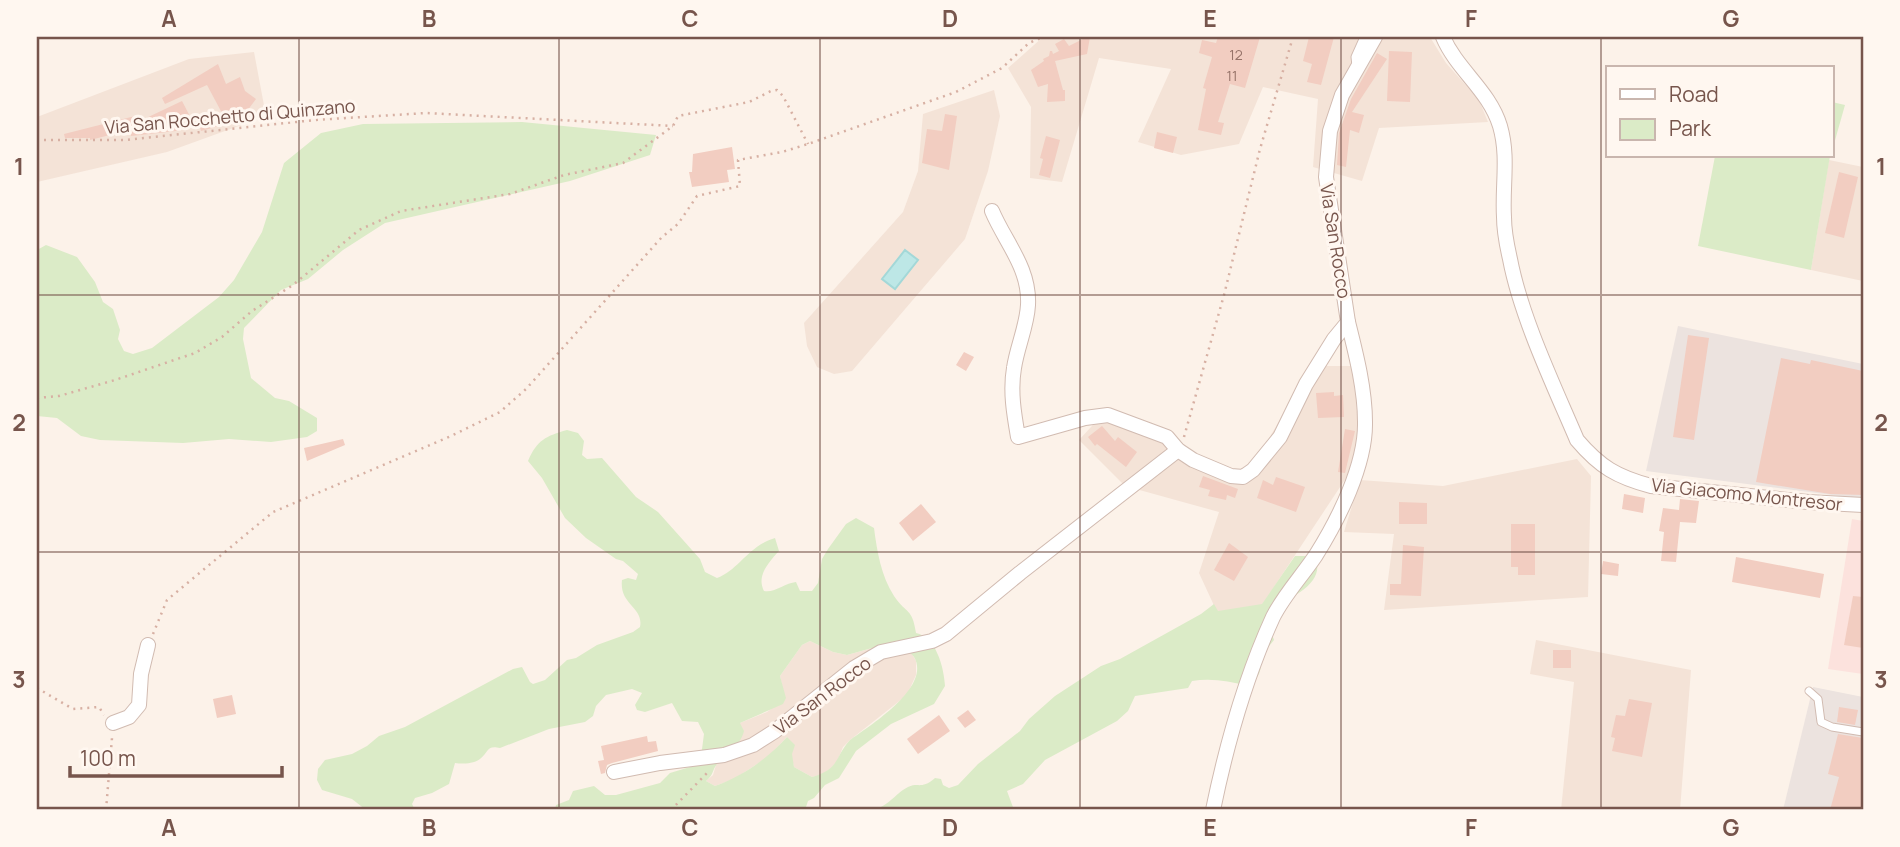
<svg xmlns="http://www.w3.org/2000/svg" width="1900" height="847" font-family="Manrope,sans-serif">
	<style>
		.residential { fill: #f4e3d7 }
		.commercial { fill: #fce2dd }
		.industrial { fill: #ece3df }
		.green { fill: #dbebc7; fill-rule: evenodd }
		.water { fill: #bde7e6; stroke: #a3d8d8; stroke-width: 2 }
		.building { fill: #f2cdc1 }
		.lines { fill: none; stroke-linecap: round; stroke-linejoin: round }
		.lane-casing { stroke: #d1bbb1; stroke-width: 9 }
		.street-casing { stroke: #d1bbb1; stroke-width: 16 }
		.path { stroke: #d7b0a3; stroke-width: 2.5; stroke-dasharray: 2 5; stroke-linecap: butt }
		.lane { stroke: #fff; stroke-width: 7 }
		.street { stroke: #fff; stroke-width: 14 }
		.grid { fill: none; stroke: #77554c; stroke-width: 2; stroke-opacity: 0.55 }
		.labels { text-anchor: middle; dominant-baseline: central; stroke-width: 6; stroke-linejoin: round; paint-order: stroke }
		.number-label { font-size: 14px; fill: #967369 }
		.street-label { font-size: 18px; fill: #77554c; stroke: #fff7f0 }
		.neatline { fill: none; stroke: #77554c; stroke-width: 2.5 }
		.grid-label { font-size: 23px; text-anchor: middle; font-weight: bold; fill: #77554c }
	</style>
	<rect width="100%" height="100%" fill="#fcf2e9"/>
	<g class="residential">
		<path d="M1043 37H1430L1446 63 1479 100 1488 122 1379 128 1362 181 1313 167 1318 99 1263 87 1239 144 1181 155 1138 142 1171 69 1099 58 1062 182 1030 178 1031 107 1008 68Z"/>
		<path d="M254 52 266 116 167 152 37 182V117L189 59Z"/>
		<path d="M994 90 1000 116 988 171 965 239 852 371 834 374 817 367 807 346 804 323 903 212 918 171 923 114Z"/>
		<path d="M1829 160 1863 167V281L1811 270Z"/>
		<path d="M1313 366H1354L1359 444 1346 478 1262 605 1217 612 1199 573 1219 512 1125 486 1079 440 1103 414 1246 476Z"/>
		<path d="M1577 459 1591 476 1588 597 1384 610 1394 534 1344 532 1360 480 1443 486Z"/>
		<path d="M1536 640 1691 670 1680 810H1561L1574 682 1530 674Z"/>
		<path d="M810 641 833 652 847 655 891 643 912 654 916 661V675L907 695 850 740 843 747 837 762 824 774 812 777 794 767 787 737 768 757 734 779 715 786 706 781 713 775 716 765 733 750 740 723 767 712 785 698 780 676 802 645Z"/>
	</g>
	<path class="commercial" d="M1852 519 1863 521V674L1828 669Z"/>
	<g class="industrial">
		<path d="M1678 326 1863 364V499L1646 471Z"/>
		<path d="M1813 687 1863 697V810H1783Z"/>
	</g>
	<g class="green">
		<path d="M1832 102 1845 105 1832 151Z"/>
		<path d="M522 122 656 135 650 155 570 181 385 223 343 250 308 279 281 290 244 328 243 339 251 378 275 398 289 401 317 418V431L307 437 271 442 229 439 183 443 100 440 81 436 57 418 37 416V250L46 245 77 257 95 282 103 302 113 309 120 330 118 339 124 351 133 354 152 348 219 297 234 280 262 232 284 163 321 133 363 124Z"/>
		<path d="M1715 156H1830L1811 270 1698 246Z"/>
		<path d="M567 430 578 433 584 441 582 455 587 459 602 458 636 497 658 512 700 559 705 572 717 578C738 571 748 546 775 538L779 551C769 562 756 576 764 591 775 593 785 583 796 582L800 591H812L818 583 822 559 828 549 846 524 856 518 874 528C877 551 881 576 894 596 907 615 912 607 916 633 936 637 944 667 945 686L934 704 891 724 856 751 839 778 825 785 814 798 808 801 805 810H555L556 805 569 800 573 791 594 786 605 795H616L660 783 670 773 700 764 704 734 698 722 682 721 672 703 645 712 637 710 635 705 642 693 632 689 606 695 596 706 593 716 585 722 549 729 500 748C486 745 489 752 480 759 473 764 463 764 455 763L449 784 432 793 415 798 412 804 415 810H366L352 799 322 790 317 780 318 769 325 760 352 754 367 746 379 736 405 727 513 669 522 667 530 682 533 684 545 680 567 660 576 658 597 645 633 632 640 627C644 607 619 605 622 580L628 578 636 580 638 574 623 561 616 559 586 538 565 518 542 478 528 461C537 440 546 436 567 430ZM810 641 833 652 847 655 890 643C898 647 910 651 914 657 932 687 869 726 850 740 834 758 840 769 812 777L794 767 792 754 795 745 787 737C767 759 743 776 715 786L706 781C712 776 712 773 715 767 723 753 739 750 744 731L740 723 783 704 786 698 780 676 802 645Z"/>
		<path d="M1295 556H1309L1316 559C1325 585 1287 600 1268 609L1267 620 1274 640 1261 656C1261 672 1261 675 1248 686 1229 681 1211 678 1192 681L1188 688 1135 696 1128 711 1117 721 1045 760 1023 784 1007 791 1014 810H874C891 804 896 793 908 787 919 782 921 790 935 778L941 779 943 785 949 788 958 785 978 764 1020 731 1029 719 1055 696 1101 666 1120 659 1201 614 1214 604 1218 611 1262 604Z"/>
	</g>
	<path class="water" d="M905 250 918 260 895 289 882 279Z"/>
	<g class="building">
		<path d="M1087 37H1090L1087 54 1055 61 1063 90H1065V101L1047 102 1048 84 1038 87 1031 70 1044 61 1043 59 1049 56 1050 51H1052L1053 54 1059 51 1055 44 1064 39 1069 46Z"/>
		<path d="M1218 37H1260L1245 88 1230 84 1218 122 1224 123 1221 135 1198 130 1206 89 1203 88 1212 57 1199 53 1202 40 1216 43Z"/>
		<path d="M1309 37H1334L1321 85 1307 82 1312 64 1303 61Z"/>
		<path d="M1389 51 1412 52 1410 102 1387 101Z"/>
		<path d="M1377 53 1387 59 1352 112 1364 115 1359 133 1350 130 1346 167 1337 165 1339 133 1351 99Z"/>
		<path d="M218 64 226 84 240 77 245 91 256 99 247 111 248 113 234 122 201 131 198 120 222 113 207 85 165 104 162 98Z"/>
		<path d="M182 101 195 126 176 131 131 136 130 130 90 140V138H65L64 134 139 115 142 120Z"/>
		<path d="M945 114 957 116 949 170 922 163 927 129 942 131Z"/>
		<path d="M1157 132 1177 137 1173 153 1154 148Z"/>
		<path d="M1046 136 1060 140 1050 178 1039 175 1043 159 1040 158Z"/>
		<path d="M732 147 735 169 727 170 729 182 692 187 689 172H692L693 154Z"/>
		<path d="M1839 172 1858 177 1844 238 1825 233Z"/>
		<path d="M1688 335 1709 338 1694 440 1673 437Z"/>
		<path d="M964 352 974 357 966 371 956 365Z"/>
		<path d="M1781 358 1810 364 1811 360 1863 371V495L1830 494 1756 482Z"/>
		<path d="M1334 392V396L1343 395 1344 417 1318 418 1316 393Z"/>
		<path d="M1102 426 1115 441 1118 437 1137 452 1126 467 1097 444 1095 446 1088 437Z"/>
		<path d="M1345 429 1355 431 1345 473 1338 472Z"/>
		<path d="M343 439 345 445 307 461 304 448Z"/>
		<path d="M1203 476 1238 489 1235 498 1227 495 1226 500 1208 496 1210 490 1199 487Z"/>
		<path d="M1276 477 1305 487 1296 512 1257 498 1263 480 1273 485Z"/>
		<path d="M1624 494 1645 498 1643 513 1622 509Z"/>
		<path d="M1680 499 1699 501 1696 523 1680 522 1676 562 1661 561 1664 532 1659 531 1663 508 1679 510Z"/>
		<path d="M1399 502 1427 503V524H1399Z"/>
		<path d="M921 504 936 522 913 541 899 523Z"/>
		<path d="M1511 524H1535V575H1518V567H1511Z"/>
		<path d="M1229 543 1248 557 1234 581 1214 570Z"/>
		<path d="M1403 545 1424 547 1421 596 1390 595V584H1401Z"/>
		<path d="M1736 557 1824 574 1820 598 1732 582Z"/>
		<path d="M1603 561 1619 564 1618 576 1601 574Z"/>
		<path d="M1853 596 1863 597V648L1844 645Z"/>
		<rect x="1553" y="650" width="18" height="18"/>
		<path d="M232 695 236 714 217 718 213 699Z"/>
		<path d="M1629 699 1652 703 1642 757 1612 751 1615 738 1611 737 1616 715 1625 716Z"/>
		<path d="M1839 707 1858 710 1855 725 1837 722Z"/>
		<path d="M968 710 976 720 965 728 957 718Z"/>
		<path d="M939 715 950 731 918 754 907 739Z"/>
		<path d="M1838 734 1863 738V810H1830L1839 777 1828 774Z"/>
		<path d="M647 736 648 742 656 741 658 751 612 763 607 765 605 773 601 774 598 761 604 760 601 746Z"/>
	</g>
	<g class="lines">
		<g class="lane-casing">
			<g id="lane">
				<path d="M1356 66 1355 57 1364 37"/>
				<path d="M1809 691 1818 699 1821 722 1832 727 1863 732"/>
			</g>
		</g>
		<g class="street-casing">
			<g id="street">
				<path d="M1443 37C1457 70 1489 90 1500 126 1509 157 1502 186 1504 217 1504 231 1507 246 1510 259 1521 317 1554 386 1577 440 1600 467 1617 477 1651 486L1808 502 1863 505"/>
				<path d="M992 211C1005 242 1030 268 1028 305 1027 326 1017 347 1014 368 1010 391 1014 414 1018 437L1085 418 1108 415 1167 437 1178 450 1193 460 1231 476 1243 477 1253 470 1280 437 1306 384 1334 339 1348 322 1326 177 1330 131 1342 95 1375 37"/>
				<path d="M113 723 129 717 139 705 141 674 148 645"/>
				<path d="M614 772 660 763 724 755 753 745 775 731 854 668 881 652 932 641 946 634 1020 573 1178 450"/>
				<path d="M1213 810C1226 747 1246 676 1273 617 1284 595 1302 576 1316 555 1338 520 1366 465 1365 422 1365 389 1356 354 1348 322"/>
			</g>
		</g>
		<g class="path">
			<path d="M37 140H125L315 120 426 113 673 126"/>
			<path d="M37 398 59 396 115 380 195 353 222 337 252 311 293 285 359 230 401 211 510 194 564 175 623 163 673 126 678 116 749 102 771 91 777 90 783 96 808 144"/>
			<path d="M1184 437 1224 295 1260 149 1293 37"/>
			<path d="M153 634 167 600 273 512 451 436 500 412 526 389 662 237 678 224 697 196 740 186 738 160 782 152 808 144 956 92 1002 68 1029 43 1043 37"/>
			<path d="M37 688 73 709 99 707 104 715"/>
			<path d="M106 810 112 738"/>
			<path d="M671 810 710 770"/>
		</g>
		<use href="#lane" class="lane"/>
		<use href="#street" class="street"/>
	</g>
	<path class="grid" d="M299 37V810M559 37V810M820 37V810M1080 37V810M1341 37V810M1601 37V810M37 295H1863M37 552H1863"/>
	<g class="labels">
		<g class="number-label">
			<text x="1236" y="54">12</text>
			<text x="1232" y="75">11</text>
		</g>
		<g class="street-label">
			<text transform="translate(230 116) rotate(-5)">Via San Rocchetto di Quinzano</text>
			<text transform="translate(1336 241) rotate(81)">Via San Rocco</text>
			<text transform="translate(1747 494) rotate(6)">Via Giacomo Montresor</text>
			<text transform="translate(822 695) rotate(-37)">Via San Rocco</text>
		</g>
	</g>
	<rect width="1900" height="847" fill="none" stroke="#fff7f0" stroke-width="77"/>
	<rect x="1606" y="66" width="228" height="91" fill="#fff7f0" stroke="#c9b6ae" stroke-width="2"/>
	<rect x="1620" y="89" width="35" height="10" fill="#ffffff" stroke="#c9b6ae" stroke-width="2"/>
	<text x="1669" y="102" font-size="21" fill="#77554c">Road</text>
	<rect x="1620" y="119" width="35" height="21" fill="#dbebc7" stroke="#c9b6ae" stroke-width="2"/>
	<text x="1669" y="136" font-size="21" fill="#77554c">Park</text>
	<path d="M70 766v10h212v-10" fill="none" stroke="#77554c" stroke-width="3.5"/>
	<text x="80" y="766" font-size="21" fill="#77554c" stroke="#fff7f0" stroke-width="5" paint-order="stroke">100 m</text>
	<rect x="38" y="38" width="1824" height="770" class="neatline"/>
	<g class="grid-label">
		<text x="169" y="27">A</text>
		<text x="429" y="27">B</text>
		<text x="690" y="27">C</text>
		<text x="950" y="27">D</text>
		<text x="1210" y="27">E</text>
		<text x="1471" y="27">F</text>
		<text x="1731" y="27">G</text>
		<text x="19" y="175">1</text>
		<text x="1881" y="175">1</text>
		<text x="19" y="431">2</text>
		<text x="1881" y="431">2</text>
		<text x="19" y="688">3</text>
		<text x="1881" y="688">3</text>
		<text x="169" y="836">A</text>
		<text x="429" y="836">B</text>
		<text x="690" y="836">C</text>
		<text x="950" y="836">D</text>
		<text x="1210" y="836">E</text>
		<text x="1471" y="836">F</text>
		<text x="1731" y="836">G</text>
	</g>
</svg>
